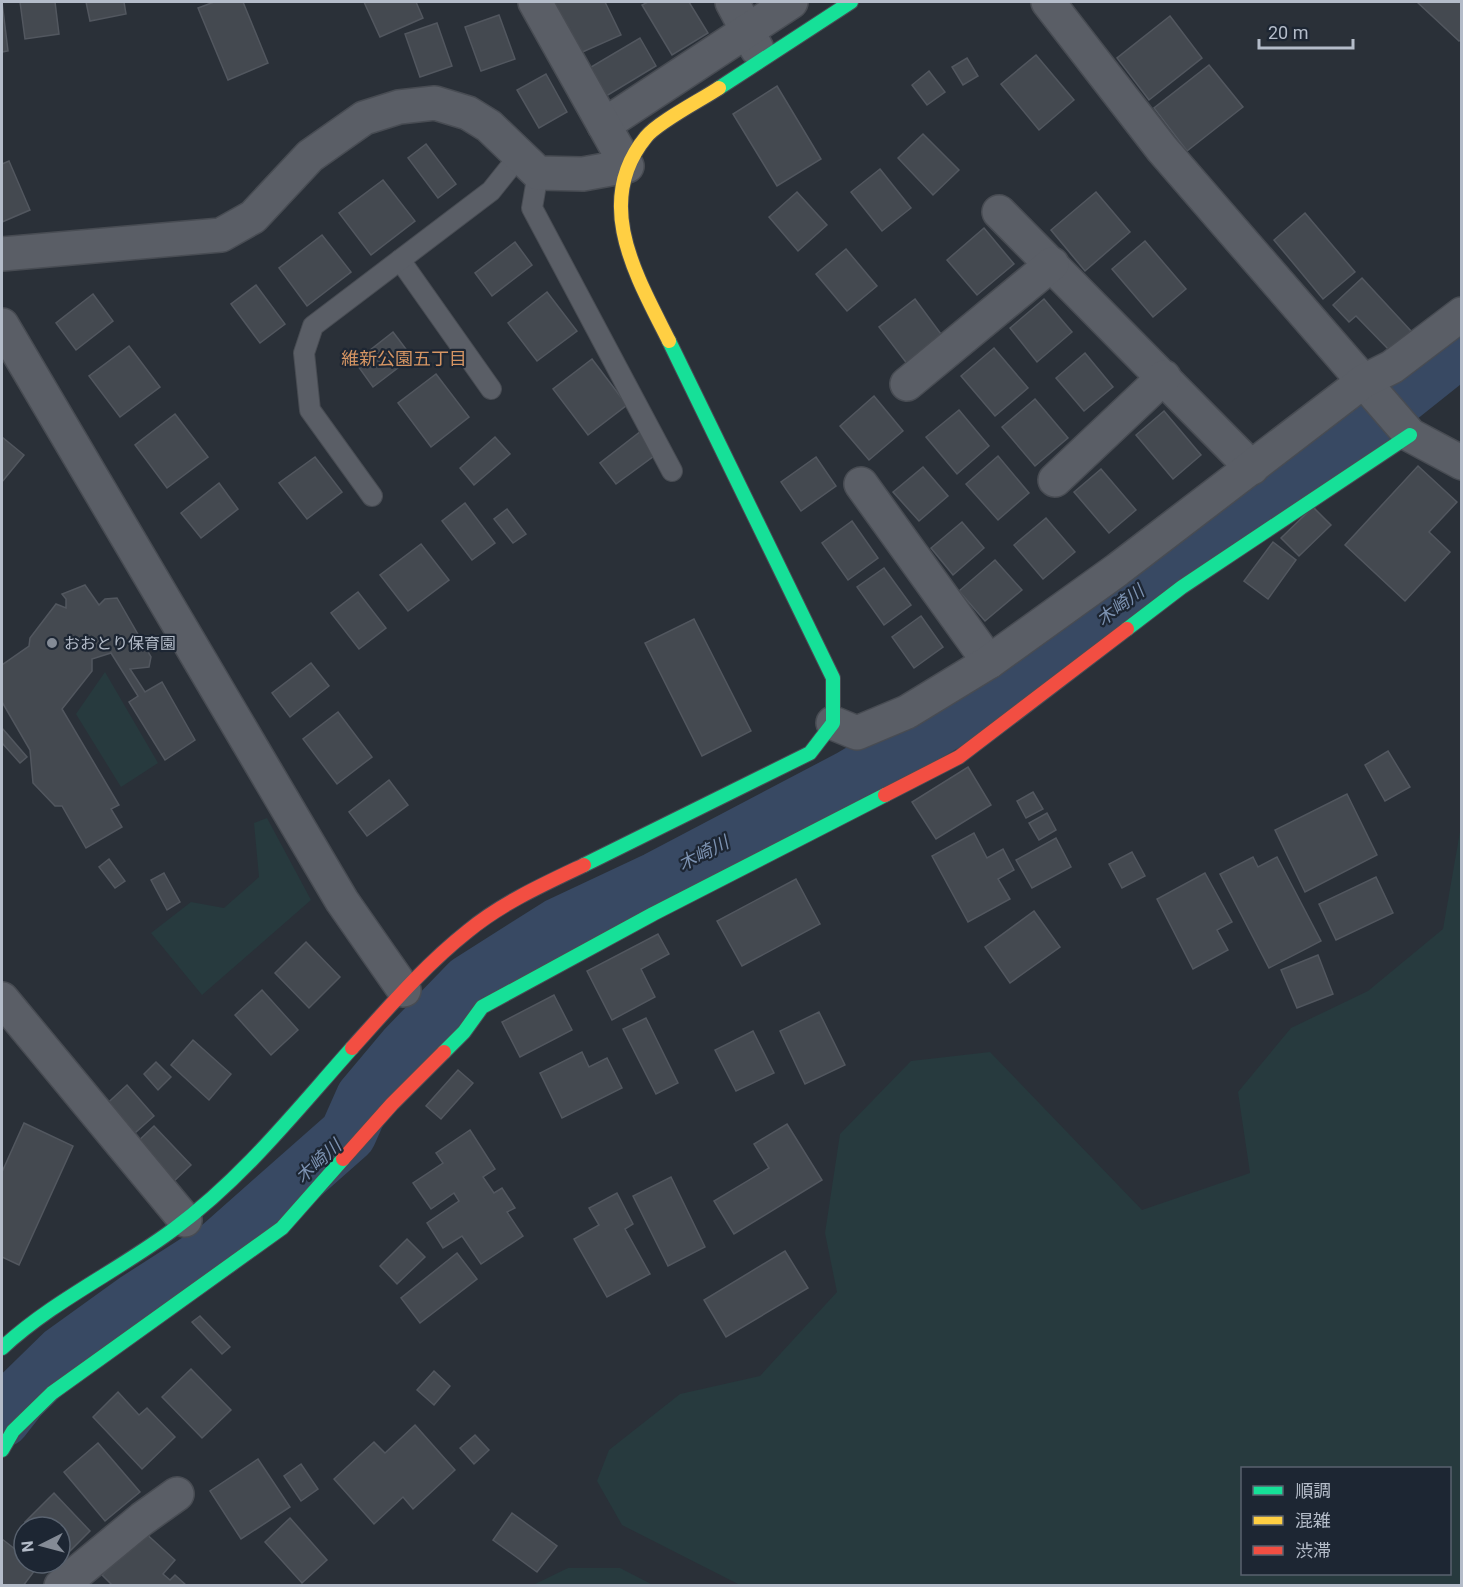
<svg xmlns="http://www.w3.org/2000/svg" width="1463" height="1587" font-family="Roboto,'Noto Sans JP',sans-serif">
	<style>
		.green { fill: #273a3e; fill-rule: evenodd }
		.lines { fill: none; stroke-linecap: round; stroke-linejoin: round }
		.river { stroke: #384963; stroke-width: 57 }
		.building { fill: #444950; stroke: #52575f; stroke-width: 1.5 }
		.lane-casing { stroke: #484c53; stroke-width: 22 }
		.street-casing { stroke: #484c53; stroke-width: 36 }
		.fast-casing { stroke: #484c53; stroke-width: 16 }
		.slow-casing { stroke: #484c53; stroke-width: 16 }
		.jam-casing { stroke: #484c53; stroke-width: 16 }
		.lane { stroke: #5a5e66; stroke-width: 20 }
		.street { stroke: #5a5e66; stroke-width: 33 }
		.fast { stroke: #16e098; stroke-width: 14 }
		.slow { stroke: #ffcf43; stroke-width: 14 }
		.jam { stroke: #f24e42; stroke-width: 14 }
		.poi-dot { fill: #848b96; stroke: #1d2633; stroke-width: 2 }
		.labels { text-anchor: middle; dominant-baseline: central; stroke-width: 4.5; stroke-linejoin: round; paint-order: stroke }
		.poi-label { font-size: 16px; fill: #b4bcc9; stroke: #1d2633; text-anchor: start }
		.neighbourhood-label { font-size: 18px; fill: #d59563; stroke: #1d2633 }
		.water-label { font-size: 18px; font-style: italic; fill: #7c92b1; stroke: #1d2633 }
	</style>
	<rect width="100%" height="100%" fill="#2a3038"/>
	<g class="green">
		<path d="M105 672 158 763 121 787 76 714Z"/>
		<path d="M267 818 311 900 202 995 151 933 191 902 224 908 259 877 254 823Z"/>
		<path d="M1461 826V1585H740L622 1525 597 1481 609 1450 680 1394 760 1376 837 1292 825 1233 840 1134 911 1061 990 1052 1142 1210 1250 1173 1238 1092 1291 1028 1368 991 1443 929ZM1242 1468H1450V1574H1242Z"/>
		<path d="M568 1568H620L653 1585H533Z"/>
	</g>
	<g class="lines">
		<path class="river" d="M2 1419 20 1396 63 1354 138 1300 219 1248 348 1134 364 1098 406 1048 469 983 559 926 657 880 849 779 1021 678 1374 417 1462 347"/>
	</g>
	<g class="building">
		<path d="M2 2 8 51 2 52Z"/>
		<path d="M20 2H55L59 34 25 39Z"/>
		<path d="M86 2H124L126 14 90 21Z"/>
		<path d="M214 2H243L268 63 228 80 198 8Z"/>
		<path d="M364 2H416L423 18 380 37Z"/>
		<path d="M553 2H605L621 35 578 54Z"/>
		<path d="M648 2H689L708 33 672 55 642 5Z"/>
		<path d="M1417 2H1462V39L1459 41Z"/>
		<path d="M499 15 515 59 481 71 465 27Z"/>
		<path d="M1170 16 1202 58 1149 100 1117 58Z"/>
		<path d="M437 23 452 66 420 77 405 34Z"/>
		<path d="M640 38 656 66 603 98 586 70Z"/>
		<path d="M1036 55 1074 100 1039 130 1001 84Z"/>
		<path d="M967 58 978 76 963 85 952 67Z"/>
		<path d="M1209 65 1243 107 1187 151 1154 108Z"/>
		<path d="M929 71 945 92 927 105 912 85Z"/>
		<path d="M546 74 567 112 539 128 517 90Z"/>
		<path d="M777 86 821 159 777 186 733 114Z"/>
		<path d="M923 134 959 170 933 195 898 158Z"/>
		<path d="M426 144 456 184 438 198 408 158Z"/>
		<path d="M9 161 30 210 2 222V164Z"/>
		<path d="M880 169 911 208 882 231 851 192Z"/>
		<path d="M383 180 415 221 371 255 339 213Z"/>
		<path d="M797 192 827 225 798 251 769 217Z"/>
		<path d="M1096 192 1130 232 1085 271 1051 230Z"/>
		<path d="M1305 213 1355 272 1323 299 1274 240Z"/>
		<path d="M984 228 1014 264 977 295 947 260Z"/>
		<path d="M322 235 351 272 307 306 279 268Z"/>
		<path d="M1145 241 1186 289 1153 317 1112 269Z"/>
		<path d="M515 242 532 265 492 296 475 273Z"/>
		<path d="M846 249 877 286 847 311 816 274Z"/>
		<path d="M1362 278 1411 331 1390 351 1356 316 1349 322 1333 305Z"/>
		<path d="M256 285 285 324 260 343 231 304Z"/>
		<path d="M547 292 577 331 537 361 508 323Z"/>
		<path d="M93 294 113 321 76 350 56 323Z"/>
		<path d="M915 299 944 338 908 365 879 327Z"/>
		<path d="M1044 299 1072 332 1037 362 1010 328Z"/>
		<path d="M393 332 412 357 373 387 355 362Z"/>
		<path d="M129 346 160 387 120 417 89 376Z"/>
		<path d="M994 348 1028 388 995 416 961 376Z"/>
		<path d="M1085 353 1113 387 1084 411 1056 378Z"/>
		<path d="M592 359 627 405 588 435 553 389Z"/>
		<path d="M436 374 469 417 431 447 398 403Z"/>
		<path d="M874 396 903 431 869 460 840 426Z"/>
		<path d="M1035 399 1068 438 1035 466 1002 427Z"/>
		<path d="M959 410 989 446 957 474 926 437Z"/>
		<path d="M1164 411 1201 455 1173 479 1136 435Z"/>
		<path d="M175 414 208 457 167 488 135 445Z"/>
		<path d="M641 431 658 453 616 484 600 463Z"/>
		<path d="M2 437 24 455 2 482Z"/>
		<path d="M495 437 510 454 474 485 460 468Z"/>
		<path d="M998 456 1029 493 998 520 966 484Z"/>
		<path d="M315 457 342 492 307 519 279 483Z"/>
		<path d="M816 457 836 486 801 511 781 482Z"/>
		<path d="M1418 466 1457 502 1429 532 1450 552 1405 601 1345 545Z"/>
		<path d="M923 467 948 496 919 521 893 492Z"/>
		<path d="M1101 469 1136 510 1109 533 1074 492Z"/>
		<path d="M219 483 238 509 201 538 181 513Z"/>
		<path d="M465 503 495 543 472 560 442 521Z"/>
		<path d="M1313 507 1331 525 1299 556 1281 538Z"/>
		<path d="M507 509 526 534 513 543 494 519Z"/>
		<path d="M1046 518 1075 552 1043 579 1014 545Z"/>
		<path d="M852 521 878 558 848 580 822 543Z"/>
		<path d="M962 522 984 548 953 575 931 548Z"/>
		<path d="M1273 542 1296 560 1268 599 1244 581Z"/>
		<path d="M421 544 449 580 408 611 380 575Z"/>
		<path d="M995 560 1022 590 985 621 959 591Z"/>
		<path d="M884 568 911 605 884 625 857 587Z"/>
		<path d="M85 585 99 605 105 599 117 598 151 657 149 667 130 669 145 692 162 682 195 740 165 760 129 702 138 696 111 653 92 659V671L62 709 119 805 111 809 122 827 86 848 62 806H55L33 783 30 750 2 702V665L29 646 30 638 56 604 66 608V599L62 594Z"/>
		<path d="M358 592 386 628 359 649 331 613Z"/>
		<path d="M921 616 943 647 914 668 892 637Z"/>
		<path d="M694 619 751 731 702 756 645 643Z"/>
		<path d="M311 663 329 686 290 717 272 693Z"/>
		<path d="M338 712 372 757 337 784 303 739Z"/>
		<path d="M2 728 27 757 20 763 2 743Z"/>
		<path d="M1388 751 1410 787 1385 801 1365 765Z"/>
		<path d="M968 767 991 805 936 839 912 802Z"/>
		<path d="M389 780 408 805 367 836 349 812Z"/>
		<path d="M1033 792 1043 809 1026 818 1017 801Z"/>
		<path d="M1347 794 1377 855 1305 892 1275 830Z"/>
		<path d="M1047 813 1056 830 1039 840 1029 823Z"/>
		<path d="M974 833 987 858 1003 849 1014 870 998 879 1010 899 968 922 932 856Z"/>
		<path d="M1056 838 1071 867 1032 888 1016 860Z"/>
		<path d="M1132 852 1145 876 1122 888 1109 864Z"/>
		<path d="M1253 857 1258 867 1277 857 1321 941 1269 968 1220 874Z"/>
		<path d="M109 859 125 881 115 888 99 867Z"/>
		<path d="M164 873 180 902 167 910 151 880Z"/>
		<path d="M1205 873 1232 922 1217 930 1228 950 1193 969 1157 899Z"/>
		<path d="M1376 877 1393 913 1336 940 1319 904Z"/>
		<path d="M796 879 820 924 742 966 717 921Z"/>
		<path d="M1034 911 1060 947 1010 983 985 947Z"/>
		<path d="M658 934 669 954 641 969 655 997 612 1020 587 971Z"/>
		<path d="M306 942 340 977 309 1008 275 973Z"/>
		<path d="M1318 955 1333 994 1297 1008 1281 970Z"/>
		<path d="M262 990 298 1030 271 1055 235 1015Z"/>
		<path d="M554 995 572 1030 520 1057 502 1022Z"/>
		<path d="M819 1012 845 1065 805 1084 780 1031Z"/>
		<path d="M646 1018 678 1083 656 1094 623 1029Z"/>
		<path d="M753 1031 774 1073 736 1091 715 1050Z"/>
		<path d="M193 1040 231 1074 209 1100 171 1065Z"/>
		<path d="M582 1052 589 1067 607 1058 622 1088 562 1118 540 1073Z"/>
		<path d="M156 1062 171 1077 158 1090 144 1074Z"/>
		<path d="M458 1070 473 1083 441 1119 426 1106Z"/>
		<path d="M127 1085 154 1116 126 1141 99 1111Z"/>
		<path d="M24 1123 73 1146 19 1265 2 1257V1172Z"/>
		<path d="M787 1124 822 1180 734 1234 714 1201 769 1168 754 1144Z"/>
		<path d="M154 1126 191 1165 171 1184 134 1145Z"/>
		<path d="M470 1130 495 1169 483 1177 494 1193 502 1188 515 1208 507 1212 523 1236 481 1264 462 1236 443 1248 427 1223 459 1201 454 1193 431 1209 413 1183 443 1163 436 1153Z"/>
		<path d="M671 1177 705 1247 668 1266 633 1196Z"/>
		<path d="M617 1193 633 1224 625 1229 650 1274 607 1297 574 1239 599 1225 589 1208Z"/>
		<path d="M407 1239 425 1257 397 1284 380 1266Z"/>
		<path d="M785 1251 808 1288 726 1337 704 1300Z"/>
		<path d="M457 1253 477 1279 420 1323 401 1298Z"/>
		<path d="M200 1316 230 1347 222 1354 192 1322Z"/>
		<path d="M191 1369 231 1410 202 1438 162 1397Z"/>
		<path d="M434 1371 450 1386 434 1405 417 1390Z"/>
		<path d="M118 1392 139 1415 147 1408 175 1437 142 1469 93 1417Z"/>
		<path d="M415 1425 455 1470 413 1509 403 1497 374 1524 334 1479 374 1442 385 1453Z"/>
		<path d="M475 1435 489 1450 474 1464 460 1448Z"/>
		<path d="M98 1443 140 1492 105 1521 64 1472Z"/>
		<path d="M258 1459 290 1507 241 1539 210 1491Z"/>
		<path d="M301 1464 318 1489 301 1501 284 1476Z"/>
		<path d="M54 1493 90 1531 62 1559 60 1527H30L25 1522Z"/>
		<path d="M512 1513 557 1546 537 1572 493 1540Z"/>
		<path d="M290 1518 327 1560 302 1583 265 1542Z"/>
		<path d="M142 1530 175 1560 163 1574 170 1580 175 1575 187 1586H113L102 1575Z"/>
		<path d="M2 1539 24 1556V1563L38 1566 23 1586H2Z"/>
	</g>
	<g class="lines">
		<g class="lane-casing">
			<g id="lane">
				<path d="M538 173 532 208 672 471"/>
				<path d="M400 260 491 389"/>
				<path d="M372 496 310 410 304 353 313 326 491 191 519 156"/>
			</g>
		</g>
		<g class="street-casing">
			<g id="street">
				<path d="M732 2 757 49"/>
				<path d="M1048 2 1162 149 1410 435 1462 463"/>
				<path d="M604 125 791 2"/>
				<path d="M999 212 1252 468"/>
				<path d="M2 254 221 235 253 217 310 156 364 118 399 107 435 103 468 113 489 126 538 173 583 174 627 166 535 2"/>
				<path d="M2 325 342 901 404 990"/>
				<path d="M907 384 1052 264"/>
				<path d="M1055 480 1164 377"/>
				<path d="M861 484 989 662"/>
				<path d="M833 723 857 733 907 712 989 662 1117 570 1364 381 1392 367 1462 314"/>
				<path d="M2 999 185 1220"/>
				<path d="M61 1586 142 1519 177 1494"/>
			</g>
		</g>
		<g class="fast-casing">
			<g id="fast">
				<path d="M719 88 851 2"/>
				<path d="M1127 629 1182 587 1410 435"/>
				<path d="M584 865 810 753 833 723V678L669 341"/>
				<path d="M444 1052 464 1032 482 1007 653 914 885 795"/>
				<path d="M2 1348C54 1300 118 1271 174 1229 243 1178 295 1112 352 1048"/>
				<path d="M2 1450 13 1431 52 1393 282 1228 343 1159"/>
			</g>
		</g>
		<g class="slow-casing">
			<path id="slow" d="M669 341C637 277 592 203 646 137 658 122 701 100 719 88"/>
		</g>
		<g class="jam-casing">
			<g id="jam">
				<path d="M885 795 959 757 1127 629"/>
				<path d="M352 1048C389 1007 425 965 468 931 502 903 544 884 584 865"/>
				<path d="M343 1159 392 1104 444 1052"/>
			</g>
		</g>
		<use href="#lane" class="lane"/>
		<use href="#street" class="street"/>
		<use href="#fast" class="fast"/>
		<use href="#slow" class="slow"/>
		<use href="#jam" class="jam"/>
	</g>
	<circle class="poi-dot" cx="52" cy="643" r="6"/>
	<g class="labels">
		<g class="poi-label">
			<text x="64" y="643">おおとり保育園</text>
		</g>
		<g class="neighbourhood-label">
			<text x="404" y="358">維新公園五丁目</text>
		</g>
		<g class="water-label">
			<text transform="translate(1120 605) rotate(-37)">木崎川</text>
			<text transform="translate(703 853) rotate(-27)">木崎川</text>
			<text transform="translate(318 1161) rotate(-42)">木崎川</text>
		</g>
	</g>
	<rect width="1463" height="1587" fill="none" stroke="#b4bcc9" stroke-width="6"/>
	<rect x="1241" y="1467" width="210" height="108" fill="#1d2633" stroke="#59626f" stroke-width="1.5"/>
	<rect x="1253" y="1486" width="30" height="9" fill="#16e098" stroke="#59626f" stroke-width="1.5"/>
	<text x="1295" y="1497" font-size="18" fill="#b4bcc9">順調</text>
	<rect x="1253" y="1516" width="30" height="9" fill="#ffcf43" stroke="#59626f" stroke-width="1.5"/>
	<text x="1295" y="1527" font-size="18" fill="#b4bcc9">混雑</text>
	<rect x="1253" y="1546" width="30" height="9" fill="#f24e42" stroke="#59626f" stroke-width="1.5"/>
	<text x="1295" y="1557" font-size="18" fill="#b4bcc9">渋滞</text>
	<g transform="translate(42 1545) rotate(264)"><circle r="28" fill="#1d2633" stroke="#59626f" stroke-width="1.5"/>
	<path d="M0-4.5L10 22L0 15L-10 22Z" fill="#848b96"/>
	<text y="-9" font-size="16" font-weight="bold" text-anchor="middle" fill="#b4bcc9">N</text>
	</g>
	<path d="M1259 39v9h94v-9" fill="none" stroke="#b4bcc9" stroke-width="3"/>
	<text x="1268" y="39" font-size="18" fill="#b4bcc9" stroke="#1d2633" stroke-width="4.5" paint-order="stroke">20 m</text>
</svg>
